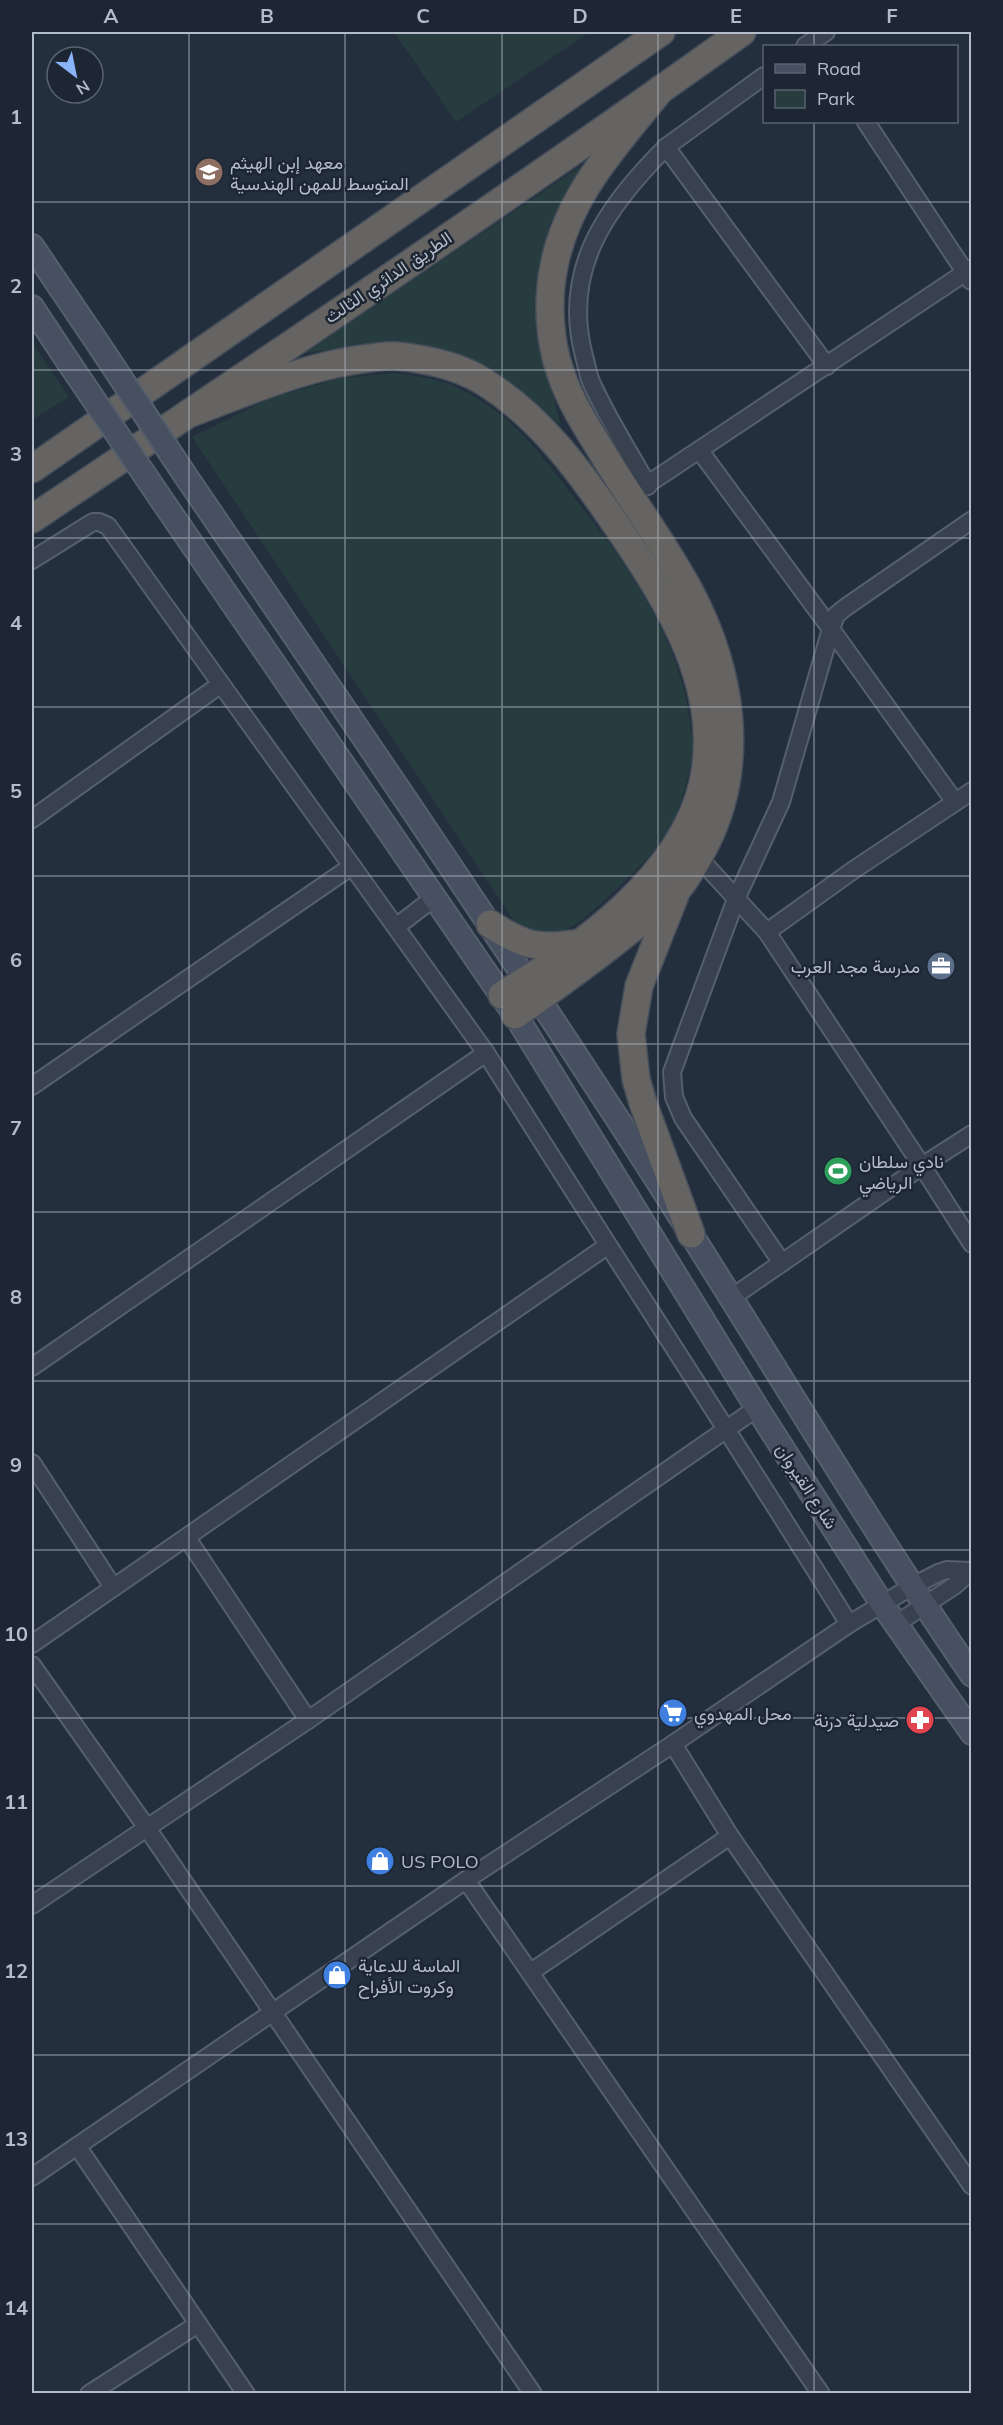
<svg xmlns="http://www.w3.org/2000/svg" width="1003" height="2425" font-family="Mulish,Vazirmatn,sans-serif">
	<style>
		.green { fill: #263c3f }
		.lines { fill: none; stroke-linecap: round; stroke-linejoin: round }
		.minor-casing { stroke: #565f6c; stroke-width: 20 }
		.secondary-casing { stroke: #565f6c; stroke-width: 26 }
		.trunk-casing { stroke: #434c59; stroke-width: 30 }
		.minor { stroke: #38414e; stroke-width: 16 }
		.secondary { stroke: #465061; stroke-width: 22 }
		.trunk { stroke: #656462; stroke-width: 27 }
		.secondary-bridge-casing { stroke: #565f6c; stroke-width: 26; stroke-linecap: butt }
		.secondary-bridge { stroke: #465061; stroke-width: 22 }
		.grid { fill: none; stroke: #b4bcc9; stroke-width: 1.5; stroke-opacity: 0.55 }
		.labels { text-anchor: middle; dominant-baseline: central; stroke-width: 5; stroke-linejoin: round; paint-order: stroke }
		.poi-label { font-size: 18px; fill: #b4bcc9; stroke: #1d2633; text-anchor: start }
		.street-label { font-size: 18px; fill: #b4bcc9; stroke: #1d2633 }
		.neatline { fill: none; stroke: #b4bcc9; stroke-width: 2 }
		.grid-label { font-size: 20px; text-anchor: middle; font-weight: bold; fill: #b4bcc9 }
	</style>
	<rect width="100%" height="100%" fill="#242f3e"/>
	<g class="green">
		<path d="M394 32H590L456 122Z"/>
		<path d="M584 164 549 225 535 292 538 343 561 425 504 383 443 352 390 342 305 353Z"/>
		<path d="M32 342 69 397 32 420Z"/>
		<path d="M395 373C420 376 445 380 468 393 484 402 503 415 516 428 538 450 558 476 577 501 627 565 682 641 690 724 691 733 694 743 693 751 690 771 680 813 669 829 652 855 631 876 609 896 577 925 562 943 518 927L192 437 271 398 341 378Z"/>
	</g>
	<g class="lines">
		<g class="minor-casing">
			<g id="minor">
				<path d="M805 46 826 32"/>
				<path d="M764 76 666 147 827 366"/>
				<path d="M866 122 971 281"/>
				<path d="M700 451 831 629 781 802 736 899 672 1072 674 1097 683 1118 782 1263"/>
				<path d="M648 486C630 453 609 421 593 386 588 377 587 366 584 356 561 269 607 206 666 147"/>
				<path d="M630 496 972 268"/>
				<path d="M32 560 93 522H99L108 526 221 684"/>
				<path d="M955 802 831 629 836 615 846 607 972 520"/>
				<path d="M32 819 221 684 352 866"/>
				<path d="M699 858 767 932 922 1166 972 1244"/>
				<path d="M396 927 435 897"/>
				<path d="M767 932 852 871 972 791"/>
				<path d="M32 1086 352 866 486 1053"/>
				<path d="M731 1298 922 1166 972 1134"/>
				<path d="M32 1367 486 1053C606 1244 730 1432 849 1624"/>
				<path d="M32 1463 113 1587"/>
				<path d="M187 1538 308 1720"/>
				<path d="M896 1624 954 1586 972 1570"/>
				<path d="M32 1644 607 1246"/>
				<path d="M32 1665 147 1828 533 2394"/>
				<path d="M673 1744 730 1836 972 2186"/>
				<path d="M466 1880 821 2394"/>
				<path d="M32 1905 308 1720 757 1408"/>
				<path d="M531 1972 730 1836"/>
				<path d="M77 2146 246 2394"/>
				<path d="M32 2177 466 1880 673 1744 849 1624 911 1587 938 1573 947 1570 970 1571"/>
				<path d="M89 2394 198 2324"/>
			</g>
		</g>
		<g class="secondary-casing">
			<g id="secondary">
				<path d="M32 246 97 342"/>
				<path d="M32 307 67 360"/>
				<path d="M185 475C337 698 489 920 635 1146 749 1322 854 1503 972 1675"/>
				<path d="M159 496 519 1021 757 1408 882 1604 972 1733"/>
			</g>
		</g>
		<g class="trunk-casing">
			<g id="trunk">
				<path d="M188 414C247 392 307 365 370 358 379 357 388 355 397 356 425 359 456 365 481 380 540 416 579 470 617 526 668 601 724 688 703 783 682 877 579 949 502 995"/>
				<path d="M32 469 661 32"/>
				<path d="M32 519C270 359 508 199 742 32"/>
				<path d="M675 895 639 986 631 1034 636 1079 643 1103 691 1234"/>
				<path d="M490 924C526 947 539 949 580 943"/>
				<path d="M515 1015C554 988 593 960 630 930 645 918 662 905 676 891 688 878 697 860 705 845 747 763 731 670 690 592 664 543 630 499 602 452 587 428 570 401 561 374 549 341 547 300 554 266 568 194 617 144 661 89"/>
			</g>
		</g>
		<use href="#minor" class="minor"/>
		<use href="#secondary" class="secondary"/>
		<use href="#trunk" class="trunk"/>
		<g class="secondary-bridge-casing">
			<g id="secondary-bridge">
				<path d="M97 342 185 475"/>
				<path d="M67 360 159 496"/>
			</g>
		</g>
		<use href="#secondary-bridge" class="secondary-bridge"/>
	</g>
	<path class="grid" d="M189 32V2394M345 32V2394M502 32V2394M658 32V2394M814 32V46M814 122V2394M32 202H972M32 370H972M32 538H972M32 707H972M32 876H972M32 1044H972M32 1212H972M32 1381H972M32 1550H972M32 1718H972M32 1886H972M32 2055H972M32 2224H972"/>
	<defs>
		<g id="school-disc" transform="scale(1.5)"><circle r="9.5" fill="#8d6e63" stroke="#1d2633"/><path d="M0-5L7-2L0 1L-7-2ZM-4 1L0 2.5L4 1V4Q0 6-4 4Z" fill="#fff"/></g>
		<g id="office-disc" transform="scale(1.5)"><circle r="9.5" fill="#5c6f8a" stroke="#1d2633"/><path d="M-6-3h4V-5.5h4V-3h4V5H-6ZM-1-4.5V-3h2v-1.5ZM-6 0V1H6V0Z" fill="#fff"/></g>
		<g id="stadium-disc" transform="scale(1.5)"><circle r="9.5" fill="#2e9e5b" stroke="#1d2633"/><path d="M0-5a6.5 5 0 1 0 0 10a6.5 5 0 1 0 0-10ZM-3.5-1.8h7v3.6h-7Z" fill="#fff"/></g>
		<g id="supermarket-disc" transform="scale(1.5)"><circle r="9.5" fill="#3f7fe0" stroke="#1d2633"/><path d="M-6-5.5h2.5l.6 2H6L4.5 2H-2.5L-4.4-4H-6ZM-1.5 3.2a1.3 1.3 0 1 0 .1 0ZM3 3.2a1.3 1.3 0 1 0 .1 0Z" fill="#fff"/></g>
		<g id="pharmacy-disc" transform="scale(1.5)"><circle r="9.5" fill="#e0444e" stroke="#1d2633"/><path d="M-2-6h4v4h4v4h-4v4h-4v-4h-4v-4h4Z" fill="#fff"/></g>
		<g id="shop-disc" transform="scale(1.5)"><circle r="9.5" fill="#3f7fe0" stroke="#1d2633"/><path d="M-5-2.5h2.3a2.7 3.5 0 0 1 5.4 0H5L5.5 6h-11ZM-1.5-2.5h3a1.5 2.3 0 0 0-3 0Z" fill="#fff"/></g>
	</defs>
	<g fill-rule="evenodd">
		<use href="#school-disc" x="209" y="172"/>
		<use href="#office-disc" x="941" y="966"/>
		<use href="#stadium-disc" x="838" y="1171"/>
		<use href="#supermarket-disc" x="673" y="1713"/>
		<use href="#pharmacy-disc" x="920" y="1720"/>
		<use href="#shop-disc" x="380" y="1861"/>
		<use href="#shop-disc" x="337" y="1975"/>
	</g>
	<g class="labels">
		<g class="poi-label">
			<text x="230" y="162">معهد إبن الهيثم<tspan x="230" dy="21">المتوسط للمهن الهندسية</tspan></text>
			<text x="920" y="966" text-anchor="end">مدرسة مجد العرب</text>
			<text x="859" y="1161">نادي سلطان<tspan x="859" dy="21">الرياضي</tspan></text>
			<text x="694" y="1713">محل المهدوي</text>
			<text x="899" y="1720" text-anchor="end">صيدلية درنة</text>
			<text x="401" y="1861">US POLO</text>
			<text x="358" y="1965">الماسة للدعاية<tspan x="358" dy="21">وكروت الأفراح</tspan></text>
		</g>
		<g class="street-label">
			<text transform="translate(388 277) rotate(-34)">الطريق الدائري الثالث</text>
			<text transform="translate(807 1486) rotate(57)">شارع القيروان</text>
		</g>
	</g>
	<rect width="1003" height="2425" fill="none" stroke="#1d2633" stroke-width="66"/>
	<rect x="763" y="45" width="195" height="78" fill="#1d2633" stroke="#59626f" stroke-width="1.5"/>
	<rect x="775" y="64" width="30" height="9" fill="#465061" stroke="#59626f" stroke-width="1.5"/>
	<text x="817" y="75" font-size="18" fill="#b4bcc9">Road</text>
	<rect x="775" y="90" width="30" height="18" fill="#263c3f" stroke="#59626f" stroke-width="1.5"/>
	<text x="817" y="105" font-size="18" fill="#b4bcc9">Park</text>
	<g transform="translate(75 75) rotate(148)"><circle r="28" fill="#1d2633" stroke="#59626f" stroke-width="1.5"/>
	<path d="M0-4.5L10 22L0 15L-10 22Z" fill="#8ab4f8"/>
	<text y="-9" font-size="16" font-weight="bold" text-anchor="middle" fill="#b4bcc9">N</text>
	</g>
	<rect x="33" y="33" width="937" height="2359" class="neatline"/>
	<g class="grid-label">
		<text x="111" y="23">A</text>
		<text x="267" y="23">B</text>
		<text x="423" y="23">C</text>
		<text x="580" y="23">D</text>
		<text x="736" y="23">E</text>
		<text x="892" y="23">F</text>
		<text x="16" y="124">1</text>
		<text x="16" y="293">2</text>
		<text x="16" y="461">3</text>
		<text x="16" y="630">4</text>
		<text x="16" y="798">5</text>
		<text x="16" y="967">6</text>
		<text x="16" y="1135">7</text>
		<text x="16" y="1304">8</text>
		<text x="16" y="1472">9</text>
		<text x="16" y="1641">10</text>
		<text x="16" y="1809">11</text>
		<text x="16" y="1978">12</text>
		<text x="16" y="2146">13</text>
		<text x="16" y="2315">14</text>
	</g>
</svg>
